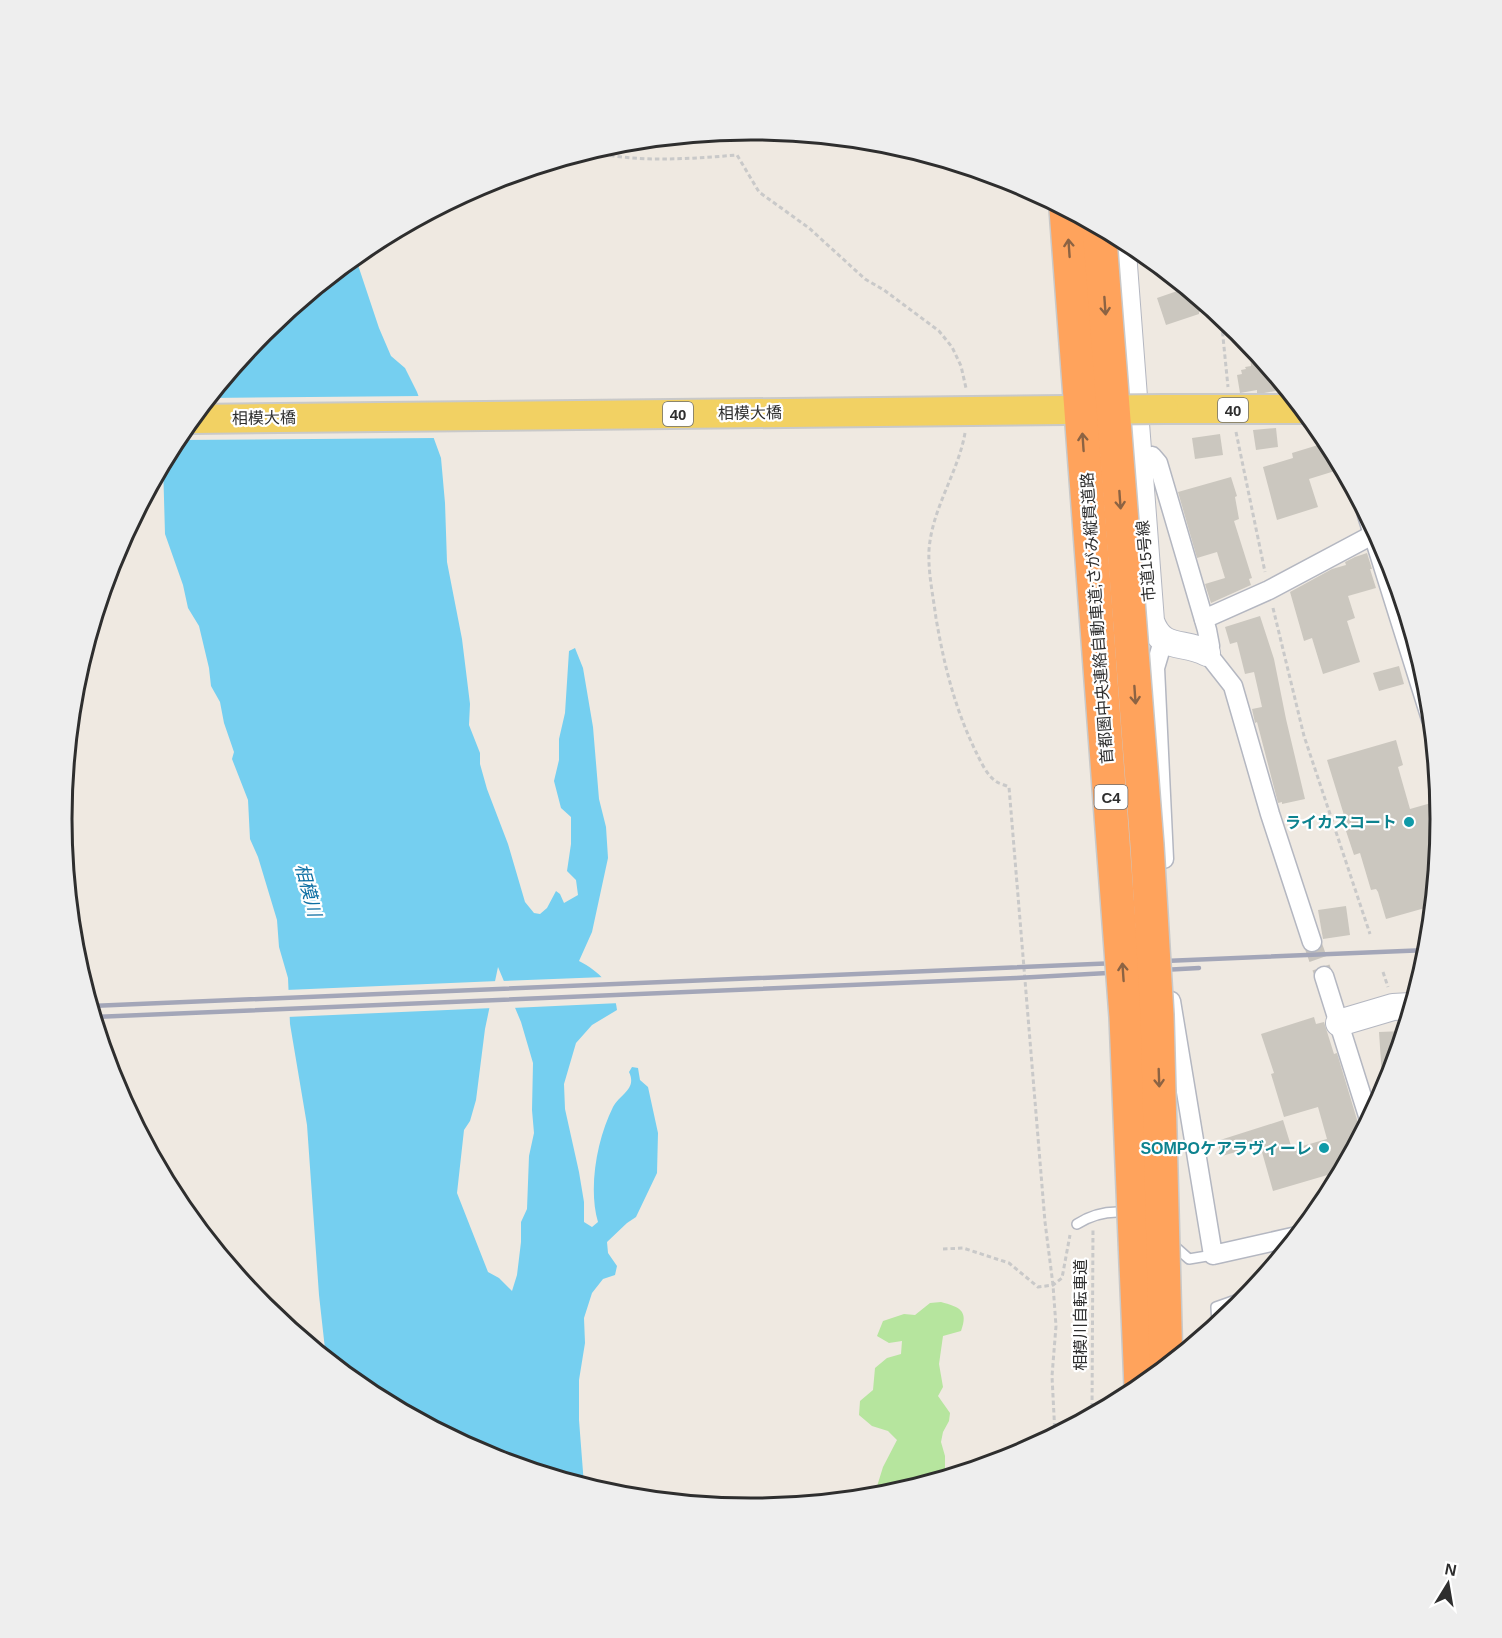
<svg xmlns="http://www.w3.org/2000/svg" width="1502" height="1638" font-family="Helvetica,'Noto Sans JP',sans-serif">
	<style>
		.green { fill: #b6e59e }
		.water { fill: #75cff0; fill-rule: evenodd }
		.pier { fill: #efe9e1 }
		.building { fill: #cbc7bf }
		.lines { fill: none; stroke-linecap: round; stroke-linejoin: round }
		.street-tunnel { stroke: #c8c4bd; stroke-width: 18; stroke-dasharray: 18 9; stroke-linecap: butt }
		.lane-casing { stroke: #b4b7c1; stroke-width: 12 }
		.street-casing { stroke: #b4b7c1; stroke-width: 21 }
		.secondary-casing { stroke: #b4b7c1; stroke-width: 28 }
		.primary-casing { stroke: #c9c9c9; stroke-width: 32 }
		.path { stroke: #c9c9c9; stroke-width: 3; stroke-dasharray: 4.5 3; stroke-linecap: butt }
		.lane { stroke: #fff; stroke-width: 9 }
		.street { stroke: #fff; stroke-width: 18 }
		.secondary { stroke: #fff; stroke-width: 26 }
		.primary { stroke: #f2d163; stroke-width: 28 }
		.rail { stroke: #a3a6b8; stroke-width: 4.5 }
		.primary-bridge-casing { stroke: #c9c9c9; stroke-width: 32; stroke-linecap: butt }
		.highway-bridge-casing { stroke: #c9c9c9; stroke-width: 36; stroke-linecap: butt }
		.primary-bridge { stroke: #f2d163; stroke-width: 28 }
		.highway-bridge { stroke: #ffa35c; stroke-width: 33 }
		.oneway { stroke: #8c6343 }
		.culture-dot { fill: #0f9aa8; stroke: #fff; stroke-width: 2 }
		.labels { text-anchor: middle; dominant-baseline: central; stroke-width: 4.5; stroke-linejoin: round; paint-order: stroke }
		.shield { fill: #fff; stroke: #6d6d6d; stroke-width: 1.5 }
		.shield-label { font-size: 15px; font-weight: bold; fill: #2e2e2e }
		.street-label { font-size: 16px; fill: #2e2e2e; stroke: #fff }
		.culture-label { font-size: 16px; font-weight: bold; fill: #0d838f; stroke: #fff; text-anchor: end }
		.water-label { font-size: 18px; font-style: italic; fill: #0d6fa3; stroke: #fff }
		.rim { fill: none; stroke: #2e2e2e; stroke-width: 3 }
	</style>
	<rect width="100%" height="100%" fill="#efe9e1"/>
	<path class="green" d="M941 1302C959 1307 969 1310 961 1331L943 1336 939 1364 943 1387 938 1396 950 1413 949 1421 943 1432 941 1442 945 1456V1469L941 1478 885 1495 874 1496 883 1467 897 1440 888 1431 872 1426 859 1415 860 1401 873 1390 875 1368 887 1358 901 1354 902 1341 889 1343 877 1336 883 1321 904 1314 915 1315 930 1303Z"/>
	<path class="water" d="M355 256 379 328 391 356 405 368 417 392 441 458 445 503 447 562 462 639 470 704 469 725 480 753V764L487 789 508 844 525 902 534 913 540 914 547 908 556 891 560 894 564 903 578 895 576 880 567 871 571 844V817L561 808 554 781 559 760V739L565 713 569 651 575 648 583 668 593 727 599 799 606 827 608 858 592 932 579 961C599 971 615 987 617 1010L592 1025 576 1043 564 1084 565 1109 579 1172 584 1202V1222L592 1227 598 1222C588 1188 597 1139 613 1107 621 1093 637 1089 629 1072L632 1067 638 1068 640 1080 648 1087 658 1133 657 1173 636 1217 627 1223 607 1242 608 1253 617 1266 615 1275 603 1279 592 1293 584 1318 585 1343 579 1380V1420L584 1485 487 1456 368 1392 326 1358 319 1295 307 1125 290 1024 288 978 279 947 277 920 258 857 250 839 248 800 232 759 234 752 224 723 220 702 211 686 209 668 199 626 188 608 183 585 165 534 163 463 178 436 264 331ZM498 967 521 1022 533 1063 532 1110 534 1133 529 1156 527 1209 521 1222V1242L517 1275 512 1291 499 1278 488 1272 457 1193 464 1130 470 1121 476 1100 485 1029Z"/>
	<g class="pier">
		<path d="M422 396 436 438 176 440 209 398Z"/>
		<path d="M605 977 619 996 620 1003 512 1008 502 981Z"/>
		<path d="M498 981 493 1008 287 1017 286 990Z"/>
	</g>
	<g class="building">
		<path d="M1186 288 1199 299 1203 310 1199 312V314L1166 325 1157 298Z"/>
		<path d="M1249 344 1263 362 1265 373 1272 372 1286 389 1264 393H1257V390L1240 393 1237 375 1242 374 1241 370 1246 369 1245 367 1251 366Z"/>
		<path d="M1276 428 1278 447 1256 450 1253 430Z"/>
		<path d="M1220 434 1223 455 1195 459 1192 438Z"/>
		<path d="M1328 442 1338 470 1309 479 1318 507 1277 520 1263 467 1293 458 1292 453Z"/>
		<path d="M1231 477 1237 496 1235 497 1239 519 1234 521 1252 578 1249 579 1251 585 1211 603 1205 584 1225 578 1217 552 1197 558 1178 492Z"/>
		<path d="M1367 553 1372 569H1370L1376 588 1348 596 1355 618 1347 621 1360 662 1323 674 1312 638 1304 641 1290 592 1332 569 1346 565 1345 562 1355 557Z"/>
		<path d="M1260 616 1274 659 1286 719 1305 799 1282 804V802L1278 803 1257 722 1255 723 1252 709 1262 707 1254 672 1245 674 1237 642 1230 644 1225 627Z"/>
		<path d="M1399 666 1404 684 1379 691 1373 673Z"/>
		<path d="M1396 740 1403 765 1398 767 1410 809 1431 803 1439 831 1432 906 1386 919 1378 892 1376 889 1371 890 1360 853 1354 855 1345 828H1348L1327 760Z"/>
		<path d="M1346 906 1350 935 1323 939 1318 910Z"/>
		<path d="M1314 1017 1316 1024 1324 1022 1334 1054 1337 1053 1361 1133 1341 1171 1273 1191 1260 1145 1222 1156 1217 1141 1283 1120 1292 1149 1327 1139 1318 1107 1284 1117 1271 1074 1274 1073 1261 1034Z"/>
		<path d="M1404 1031 1388 1083 1383 1092 1379 1032Z"/>
	</g>
	<g class="lines">
		<path class="street-tunnel" d="M1312 942 1324 976"/>
		<g class="lane-casing">
			<g id="lane">
				<path d="M1028 189 1029 194"/>
				<path d="M1077 1224C1093 1214 1110 1210 1129 1213"/>
				<path d="M1171 1243 1189 1259 1213 1255"/>
				<path d="M1217 1325 1216 1307 1247 1296"/>
			</g>
		</g>
		<g class="street-casing">
			<g id="street">
				<path d="M1152 456 1158 463 1207 630 1210 646 1207 653 1233 686 1270 814 1312 942"/>
				<path d="M1367 515 1431 719"/>
				<path d="M1204 619 1269 590 1376 533"/>
				<path d="M1163 641 1155 668 1164 859"/>
				<path d="M1324 976 1369 1119"/>
				<path d="M1171 1001 1213 1255 1297 1236"/>
			</g>
		</g>
		<g class="secondary-casing">
			<g id="secondary">
				<path d="M1122 239 1151 621C1162 652 1183 640 1207 653"/>
				<path d="M1339 1023 1393 1007 1411 1006"/>
			</g>
		</g>
		<g class="primary-casing">
			<path id="primary" d="M1164 409H1302"/>
		</g>
		<g class="path">
			<path d="M588 151C636 163 687 159 737 155L759 192 809 228 865 279 884 290 939 331 952 347 961 366 966 388"/>
			<path d="M1221 317 1228 387"/>
			<path d="M1236 432 1265 572"/>
			<path d="M965 433C958 473 932 508 929 550 928 573 933 595 936 618 944 665 955 709 976 752 981 762 987 776 997 782 1000 784 1005 785 1009 787L1045 1222 1053 1285 1056 1326 1052 1376 1055 1435"/>
			<path d="M1273 608 1304 736 1370 934"/>
			<path d="M1383 972 1388 987"/>
			<path d="M943 1249 963 1248 1009 1263 1038 1287 1053 1285 1062 1278 1070 1235"/>
			<path d="M1092 1415 1093 1228"/>
		</g>
		<use href="#lane" class="lane"/>
		<use href="#street" class="street"/>
		<use href="#secondary" class="secondary"/>
		<use href="#primary" class="primary"/>
		<g class="rail">
			<path d="M91 1006 1428 950"/>
			<path d="M94 1017 1016 978 1199 968"/>
		</g>
		<g class="primary-bridge-casing">
			<path id="primary-bridge" d="M191 419 1164 409"/>
		</g>
		<g class="highway-bridge-casing">
			<g id="highway-bridge">
				<path d="M1066 209 1126 1017 1141 1387"/>
				<path d="M1099 227 1147 845 1157 1015 1166 1366"/>
			</g>
		</g>
		<use href="#primary-bridge" class="primary-bridge"/>
		<use href="#highway-bridge" class="highway-bridge"/>
	</g>
	<defs><path id="oneway-shaft" d="M-6 0H5M1.5-3L5.5 0L1.5 3" fill="none" stroke-width="1.6" stroke-linecap="round" stroke-linejoin="round" transform="scale(1.5)"/></defs>
	<g class="oneway">
		<use href="#oneway-shaft" transform="translate(1069 248) rotate(-94)"/>
		<use href="#oneway-shaft" transform="translate(1105 306) rotate(86)"/>
		<use href="#oneway-shaft" transform="translate(1083 442) rotate(-94)"/>
		<use href="#oneway-shaft" transform="translate(1120 500) rotate(86)"/>
		<use href="#oneway-shaft" transform="translate(1135 695) rotate(86)"/>
		<use href="#oneway-shaft" transform="translate(1123 972) rotate(-94)"/>
		<use href="#oneway-shaft" transform="translate(1159 1078) rotate(88)"/>
	</g>
	<g class="culture-dot">
		<circle cx="1409" cy="822" r="6"/>
		<circle cx="1324" cy="1148" r="6"/>
	</g>
	<g class="labels">
		<g class="shield">
			<rect x="1218" y="398" width="30" height="24" rx="4.5"/>
			<rect x="663" y="402" width="30" height="24" rx="4.5"/>
			<rect x="1094.5" y="785" width="33" height="24" rx="4.5"/>
		</g>
		<g class="shield-label">
			<text x="1233" y="410">40</text>
			<text x="678" y="414">40</text>
			<text x="1111" y="797">C4</text>
		</g>
		<g class="street-label">
			<text transform="translate(750 413) rotate(-1)">相模大橋</text>
			<text transform="translate(264 418) rotate(-1)">相模大橋</text>
			<text transform="translate(1146 561) rotate(-95)">市道15号線</text>
			<text transform="translate(1097 618) rotate(-94)">首都圏中央連絡自動車道;さがみ縦貫道路</text>
			<text transform="translate(1080 1315) rotate(-90)">相模川自転車道</text>
		</g>
		<g class="culture-label">
			<text x="1397" y="822">ライカスコート</text>
			<text x="1312" y="1148">SOMPOケアラヴィーレ</text>
		</g>
		<g class="water-label">
			<text transform="translate(308 890) rotate(75)">相模川</text>
		</g>
	</g>
	<path d="M0 0H1502V1638H0ZM72 819a679 679 0 1 1 1358 0a679 679 0 1 1-1358 0Z" fill="#eee" fill-rule="evenodd"/>
	<path class="rim" d="M72 819a679 679 0 1 1 1358 0a679 679 0 1 1-1358 0Z"/>
	<g transform="translate(1448 1584) rotate(11)" stroke="#ffffff" stroke-width="4.5" paint-order="stroke">
	<path d="M0-4.5L10 22L0 15L-10 22Z" fill="#2e2e2e"/>
	<text y="-9" font-size="16" font-weight="bold" text-anchor="middle" fill="#2e2e2e">N</text>
	</g>
</svg>
